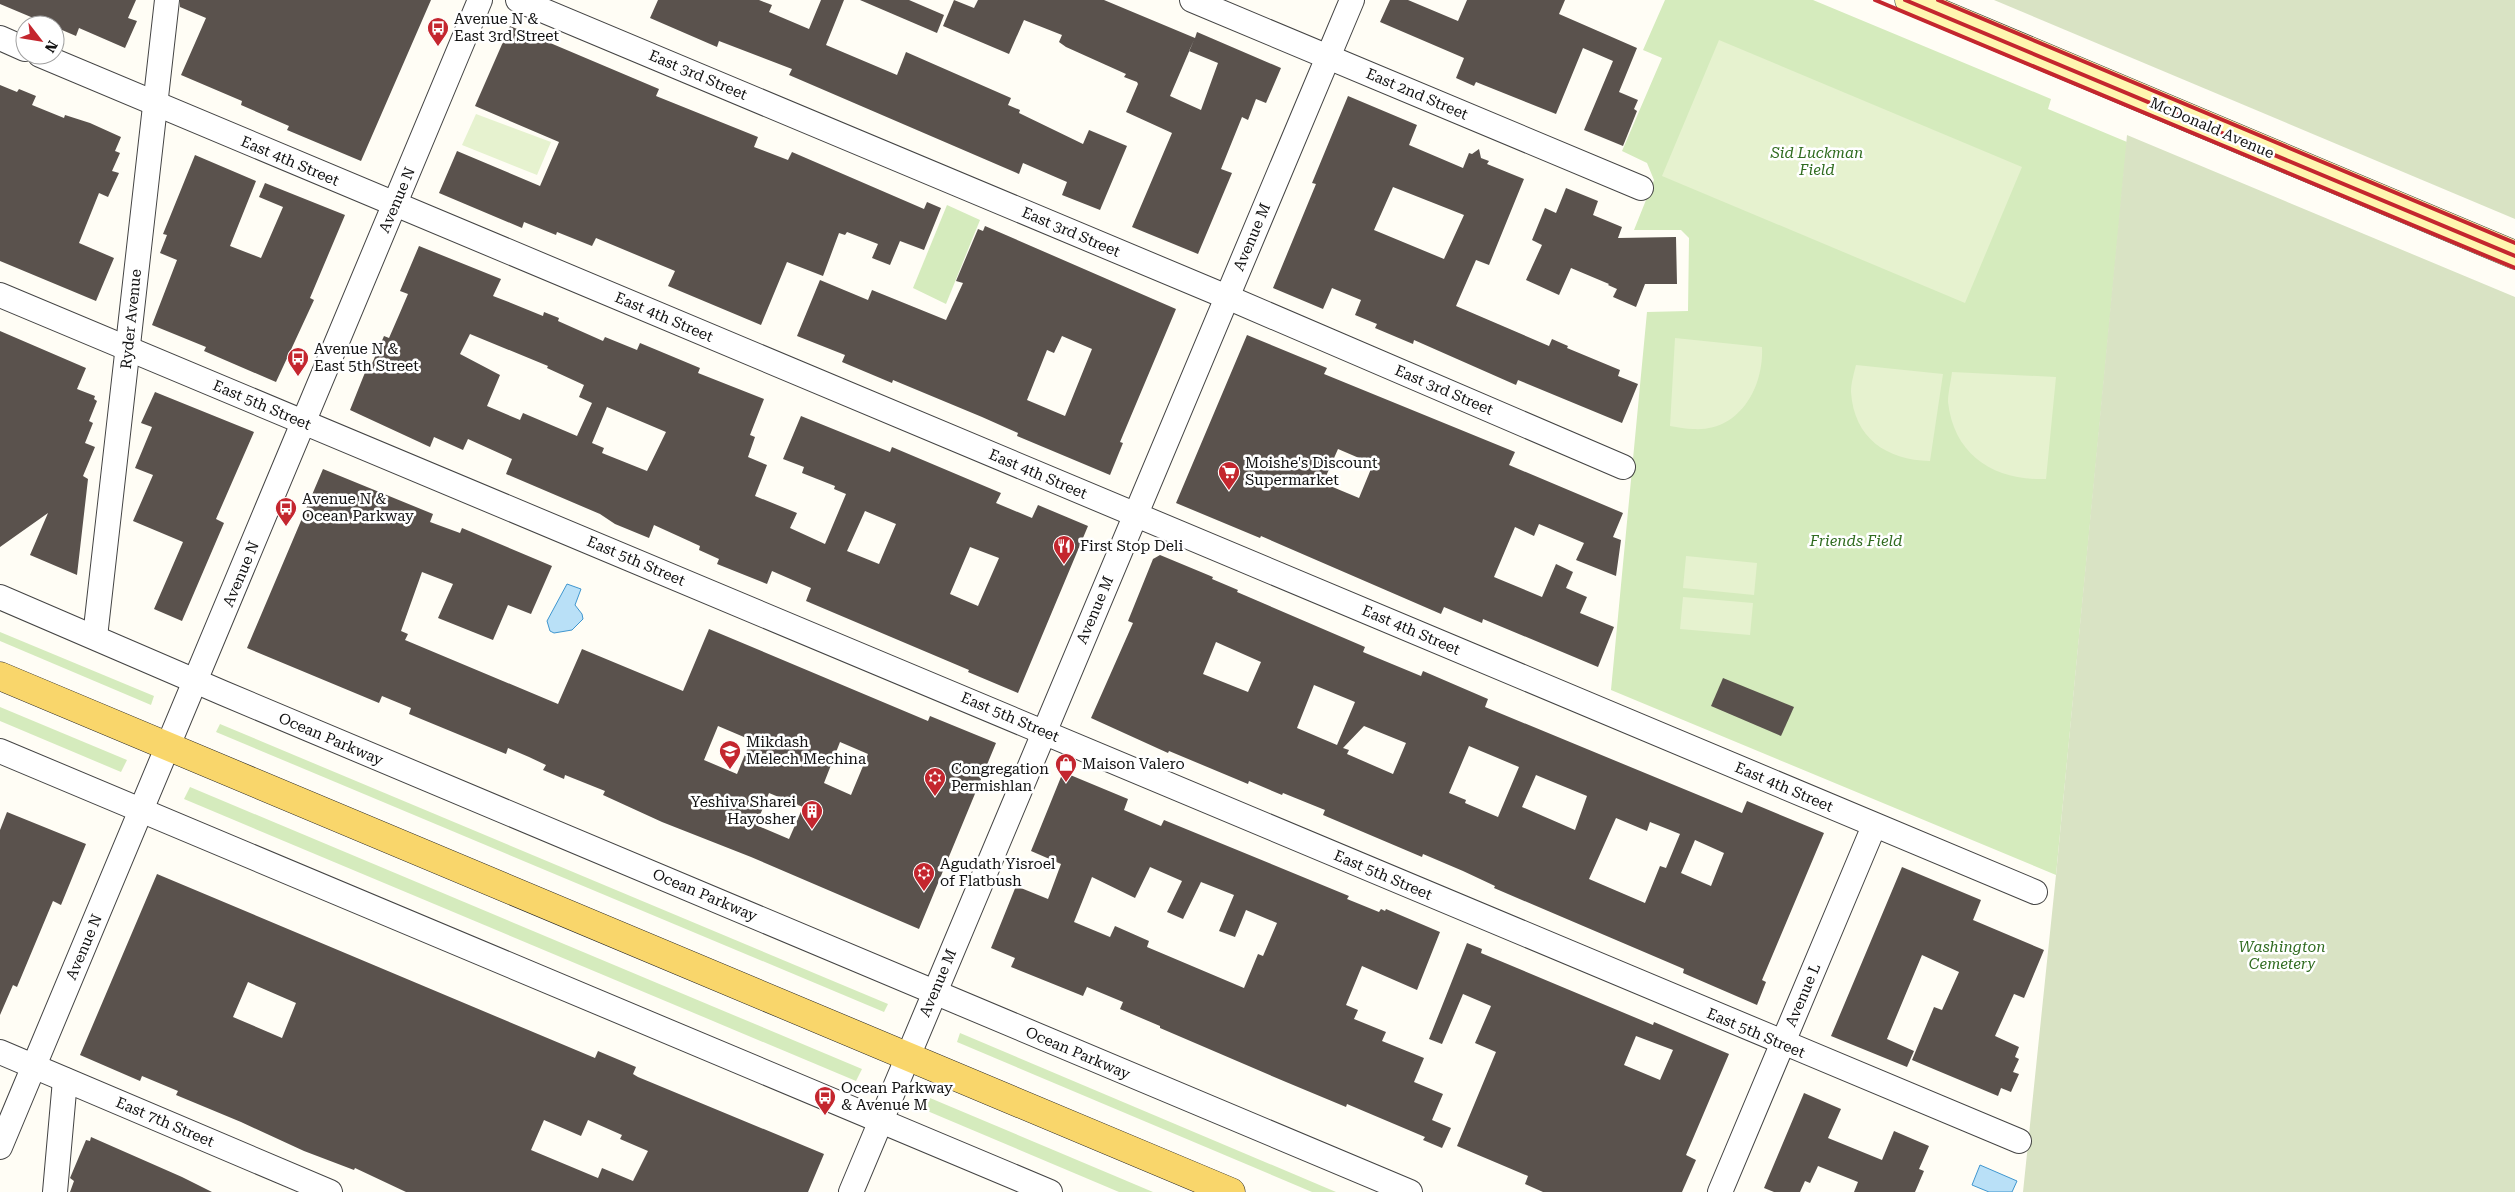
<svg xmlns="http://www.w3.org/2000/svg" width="2515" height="1192" font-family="'Roboto Serif',serif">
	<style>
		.green { fill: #d5ebbd }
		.cemetery { fill: #d9e3c4 }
		.pitch { fill: #e6f2cf }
		.water { fill: #b9e0f7; stroke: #3f96cf }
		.building { fill: #5a524d; fill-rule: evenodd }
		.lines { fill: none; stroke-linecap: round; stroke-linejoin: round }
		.street-casing { stroke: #444; stroke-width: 26 }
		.secondary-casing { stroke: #333; stroke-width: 29 }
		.primary-casing { stroke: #222; stroke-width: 29 }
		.street { stroke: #fff; stroke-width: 24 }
		.secondary { stroke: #fff6b0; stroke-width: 28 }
		.primary { stroke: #f9d66b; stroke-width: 28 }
		.rail { stroke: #c4262e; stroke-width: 4 }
		.labels { text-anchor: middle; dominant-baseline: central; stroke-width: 5; stroke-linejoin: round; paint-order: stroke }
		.poi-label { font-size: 15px; fill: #111; stroke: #fff; text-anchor: start }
		.street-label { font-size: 15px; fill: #111; stroke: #fff }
		.park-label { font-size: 15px; font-style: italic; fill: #2f6b1f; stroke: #fff }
	</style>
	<rect width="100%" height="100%" fill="#fffdf5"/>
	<g class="green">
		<path d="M1665 0H1813L2051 99 2048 109 2127 142 2056 875 1611 690 1647 312 1688 311 1689 238 1681 230H1634L1654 180 1647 163 1622 151 1662 58 1643 50Z"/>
		<path d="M947 205 980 220 946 304 913 288Z"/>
		<path d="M0 632 154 696 151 705 0 641Z"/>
		<path d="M0 707 127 760 121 772 0 721Z"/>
		<path d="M220 724 888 1004 884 1012 216 732Z"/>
		<path d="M190 787 862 1069 856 1081 184 799Z"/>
		<path d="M960 1033 1336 1192H1312L957 1042Z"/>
		<path d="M930 1098 1153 1192H1119L925 1110Z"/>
	</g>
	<g class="cemetery">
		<path d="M1994 0H2515V219Z"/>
		<path d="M2127 135 2515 297V1192H2023L2056 875Z"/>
	</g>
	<g class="pitch">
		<path d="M1719 40 2022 167 1965 303 1662 176Z"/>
		<path d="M476 114 551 142 537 175 462 145Z"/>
		<path d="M1675 338 1762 347C1764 387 1740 432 1693 429 1686 429 1678 427 1670 426Z"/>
		<path d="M1856 365 1943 374 1930 461C1886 460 1854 438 1851 392 1851 383 1854 373 1856 365Z"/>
		<path d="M1952 372 2056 377 2046 479C1995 481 1954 456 1948 402 1948 393 1951 381 1952 372Z"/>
		<path d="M1686 556 1757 563 1754 595 1683 588Z"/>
		<path d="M1683 597 1753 603 1750 635 1680 629Z"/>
	</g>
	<g class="water">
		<path d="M567 584 581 589 575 605 582 614 583 619 572 630 554 633 550 631 547 621Z"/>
		<path d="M1980 1165 2017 1181 2012 1192H1989L1972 1185Z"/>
	</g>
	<g class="building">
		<path d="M0 0H136L128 18 137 21 125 48 79 28 76 36 55 27V25H50L0 4Z"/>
		<path d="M180 0H431L361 161 287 130 289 126 241 105 242 101 181 75 206 18 180 7Z"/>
		<path d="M658 0H759L772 5 769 12 809 29 821 0H844L826 45 897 75 906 52 1011 98 1008 105 1020 110 1019 113 1083 144 1089 130 1127 146 1100 210 1062 195 1067 182 1023 163 1019 174 789 75 792 69 719 41 717 47 650 18Z"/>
		<path d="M860 0H909L944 15 937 33Z"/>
		<path d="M954 0 974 8 978 0H1104L1195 38 1197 32 1281 68 1266 103 1256 99 1248 120 1242 117 1221 169 1232 173 1198 254 1132 227 1172 133 1126 112 1138 84 1137 82 1124 77 1126 74 1066 47 1059 42 1062 35 1024 20 1009 54 943 26ZM1194 40 1189 51 1218 63 1201 110 1170 96Z"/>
		<path d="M1390 0H1408L1458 21 1467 0H1565L1559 14 1637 48 1619 92 1638 100 1634 109 1637 111 1623 146 1584 130 1613 61 1583 48 1556 114 1476 82 1474 86 1456 78 1464 58 1380 22Z"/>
		<path d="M510 26 659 89 656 96 758 137 754 147 788 160 792 152 924 209 927 202 941 208 924 250 900 241 890 265 872 258 878 244 847 232 845 235 839 233 823 276 787 262 761 325 668 286 675 271 596 238 592 246 557 232 556 235 524 222 522 228 439 193 457 151 540 186 559 142 475 106Z"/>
		<path d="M0 85 17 92 19 89 36 96 32 105 64 118 65 115 90 123 121 137 115 151 120 153 112 171 119 173 108 197 99 193 79 243 114 258 96 301 0 261Z"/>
		<path d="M1348 96 1417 125 1409 145 1463 168 1469 153 1472 154 1479 149 1481 158 1489 161 1487 164 1524 179 1489 265 1476 260 1456 306 1549 346 1552 339 1568 346 1567 348 1620 370 1618 376 1638 384 1622 423 1518 380 1516 385 1414 340 1413 344 1375 328 1377 324 1355 315 1361 300 1332 288 1323 309 1273 288 1316 184 1312 183ZM1393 187 1464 215 1444 259 1374 230Z"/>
		<path d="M195 155 256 181 230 246 261 258 283 207 259 197 265 183 345 215 310 298 314 300 276 382 204 351 206 347 152 325 177 260 160 253 167 235 163 234Z"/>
		<path d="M1566 188 1598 201 1593 215 1622 227 1618 238 1676 237 1677 284H1645L1636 307 1613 297 1617 289 1608 285 1609 284 1571 268 1559 295 1526 280 1542 245 1532 240 1545 208 1556 213Z"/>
		<path d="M985 226 1176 309 1120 442 1123 443 1110 475 1017 436 1018 433 982 417 893 380 892 383 842 362 845 355 797 336 820 280 868 300 872 290 946 320 963 283 956 281 978 229 983 231ZM1062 336 1092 349 1065 416 1027 400 1047 350 1054 353Z"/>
		<path d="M419 246 501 279 493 296 511 303 543 316 544 312 559 318 558 321 603 341 605 337 637 350 640 343 700 368 698 373 764 399 750 435 755 437 748 457 767 465 755 496 797 513 790 528 825 544 846 494 834 489 835 486 802 473 804 467 783 459 801 416 890 452 892 447 1001 493 996 503 1032 518 1038 505 1088 526 1018 693 968 672 969 670 806 601 811 588 772 571 767 584 717 564 719 559 699 550 700 546 654 525 649 538 615 524 600 514 506 474 512 459 468 439 463 450 434 437 430 447 350 410 368 365 371 366 384 336 389 338 399 315 408 294 400 291ZM470 334 548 366 547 368 584 385 579 397 592 403 577 436 523 413 520 420 487 406 500 375 460 354ZM607 407 666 432 647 471 602 453 604 448 592 443ZM865 511 896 524 879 564 847 551ZM970 547 999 558 978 606 950 594Z"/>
		<path d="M0 331 86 368 77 389 95 396 94 399 97 401 89 421 93 423 85 443 95 447 83 476 88 479 77 575 30 555 48 513 0 547Z"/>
		<path d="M1247 335 1327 368 1324 374 1346 383 1515 452 1509 465 1623 513 1613 537 1621 540 1616 576 1576 560 1584 543 1539 524 1534 536 1515 527 1494 577 1542 597 1556 564 1573 572 1566 588 1587 597 1580 613 1614 627 1598 667 1483 619 1482 623 1444 607 1441 614 1261 536 1260 538 1176 503ZM1338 449 1373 464 1359 498 1323 483Z"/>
		<path d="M155 392 254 432 216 519 224 523 182 621 154 609 183 542 133 521 153 475 135 468 152 427 141 423Z"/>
		<path d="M323 469 433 514 430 522 460 533 462 528 552 566 531 614 508 605 493 640 438 618 453 584 422 572 401 631 408 634 405 640 558 704 582 649 683 691 709 629 928 721 930 716 996 743 919 929 751 857 662 822 603 795 605 791 565 775 564 779 543 770 546 765 529 757 508 748 506 754 409 714 411 708 382 696 379 703 247 648ZM718 726 751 740 737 774 704 760ZM840 742 868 754 851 795 824 783ZM769 793 803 807 789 839 756 825Z"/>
		<path d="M1160 555 1213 577 1212 579 1238 590 1237 592 1365 647 1363 652 1421 676 1423 671 1488 699 1485 707 1742 813 1747 801 1824 833 1762 980 1766 982 1757 1005 1683 973 1684 969 1494 888 1495 886 1463 871 1423 854 1422 857 1323 815 1325 810 1283 793 1282 795 1249 781 1248 784 1169 751 1168 753 1091 718 1133 623 1128 621 1153 559ZM1216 642 1261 662 1248 692 1203 674ZM1314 685 1355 702 1337 745 1297 728ZM1364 726 1406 743 1393 774 1347 754 1349 750 1343 748ZM1469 746 1519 767 1498 817 1465 803 1466 800 1449 793ZM1536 775 1587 796 1575 830 1522 807ZM1616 818 1647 831 1650 822 1680 834 1666 868 1660 866 1645 903 1589 879ZM1695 840 1724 853 1711 886 1681 873Z"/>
		<path d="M1723 678 1794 707 1781 736 1711 706Z"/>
		<path d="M1063 772 1128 799 1124 810 1161 826 1164 820 1349 896 1347 899 1379 912 1381 909 1385 911 1386 909 1440 932 1417 990 1362 966 1346 1005 1358 1010 1354 1019 1386 1032 1382 1041 1424 1058 1414 1082 1443 1094 1432 1120 1451 1128 1442 1148 1423 1140 1425 1137 1347 1104 1346 1107 1286 1082 1160 1028V1026L1120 1009 1123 1002 1087 987 1083 996 1011 967 1015 958 991 948 1016 886 1048 899 1061 864 1031 851ZM1150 867 1182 881 1167 912 1183 919 1201 882 1234 895 1219 931 1235 937 1246 910 1277 923 1263 956 1258 954 1244 988 1147 947 1149 941 1115 926 1110 937 1074 922 1092 877 1135 898Z"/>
		<path d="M7 812 86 844 61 905 53 901 17 987 13 985 0 1015V830Z"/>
		<path d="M1902 867 1981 900 1973 920 2044 950 2024 998 2014 994 1995 1036 2019 1047 2015 1057 2019 1059 2013 1072 2019 1074 2011 1092 2001 1088 1998 1096 1912 1060 1934 1007 1942 1010 1959 972 1922 955 1887 1039 1914 1051 1907 1067 1831 1036Z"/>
		<path d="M157 874 595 1058 598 1051 636 1067 633 1074 638 1077 824 1154 808 1192H406L355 1168 354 1170 304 1151 241 1122 176 1095 178 1091 142 1076 140 1081 80 1055ZM248 982 296 1003 282 1038 233 1017ZM544 1120 581 1136 588 1120 622 1135 620 1139 648 1151 633 1181 602 1168 598 1178 531 1150Z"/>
		<path d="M1467 943 1482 949 1481 953 1653 1025 1654 1022 1729 1054 1686 1155 1696 1160 1682 1192H1543L1525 1184 1528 1176 1457 1146 1496 1052 1475 1043 1491 1006 1463 994 1442 1044 1429 1039ZM1636 1036 1673 1050 1660 1080 1624 1065Z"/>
		<path d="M1804 1093 1841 1109 1828 1138 1882 1160 1894 1131 1929 1146 1919 1169 1924 1171 1915 1192H1854L1858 1182 1818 1166 1810 1183 1805 1181 1800 1192H1774L1764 1188Z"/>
		<path d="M91 1137 182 1177 212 1192H70L74 1181 70 1178 86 1140 90 1141Z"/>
	</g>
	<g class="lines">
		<g class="street-casing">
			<g id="street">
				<path d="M518 0 1227 297 1623 467"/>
				<path d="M1192 0 1641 188"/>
				<path d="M0 38 25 49"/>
				<path d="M40 55 2035 892"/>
				<path d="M0 295 2019 1141"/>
				<path d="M0 597 223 693 1410 1192"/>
				<path d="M95 637 167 0"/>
				<path d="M0 751 1050 1192"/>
				<path d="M0 1052 330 1192"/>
				<path d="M0 1147 480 0"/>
				<path d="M55 1192 65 1080"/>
				<path d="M851 1192 1352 0"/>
				<path d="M1720 1192 1874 826"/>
			</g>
		</g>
		<g class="secondary-casing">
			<path id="secondary" d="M1909 0 2515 255"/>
		</g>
		<g class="primary-casing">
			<path id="primary" d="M0 676 1231 1192"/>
		</g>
		<use href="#street" class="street"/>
		<use href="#secondary" class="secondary"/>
		<use href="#primary" class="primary"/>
		<g class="rail">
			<path d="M1875 0 2515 268"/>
			<path d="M1905 0 2515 256"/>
			<path d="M1938 0 2515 243"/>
		</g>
	</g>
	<defs>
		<g id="bus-pin" transform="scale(1.125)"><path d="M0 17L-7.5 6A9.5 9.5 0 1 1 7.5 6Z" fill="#c4262e" stroke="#fff"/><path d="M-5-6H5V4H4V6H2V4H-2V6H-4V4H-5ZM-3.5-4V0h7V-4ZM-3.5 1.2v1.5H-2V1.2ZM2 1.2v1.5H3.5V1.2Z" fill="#fff"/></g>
		<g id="supermarket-pin" transform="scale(1.125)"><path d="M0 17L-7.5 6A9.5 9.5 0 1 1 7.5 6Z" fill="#c4262e" stroke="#fff"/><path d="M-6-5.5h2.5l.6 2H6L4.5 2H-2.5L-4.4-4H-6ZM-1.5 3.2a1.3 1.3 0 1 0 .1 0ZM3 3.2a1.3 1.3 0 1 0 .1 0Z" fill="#fff"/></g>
		<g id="restaurant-pin" transform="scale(1.125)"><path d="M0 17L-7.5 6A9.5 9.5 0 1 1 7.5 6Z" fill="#c4262e" stroke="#fff"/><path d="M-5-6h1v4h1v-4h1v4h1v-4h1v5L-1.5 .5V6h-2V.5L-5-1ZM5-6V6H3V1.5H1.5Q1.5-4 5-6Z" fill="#fff"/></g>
		<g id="school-pin" transform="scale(1.125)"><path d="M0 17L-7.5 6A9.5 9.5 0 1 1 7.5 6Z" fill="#c4262e" stroke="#fff"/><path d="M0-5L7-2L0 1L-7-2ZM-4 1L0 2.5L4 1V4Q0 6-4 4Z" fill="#fff"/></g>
		<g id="shop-pin" transform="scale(1.125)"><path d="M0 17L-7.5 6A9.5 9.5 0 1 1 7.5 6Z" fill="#c4262e" stroke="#fff"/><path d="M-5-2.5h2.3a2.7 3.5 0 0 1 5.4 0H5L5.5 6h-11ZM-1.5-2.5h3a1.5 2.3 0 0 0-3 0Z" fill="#fff"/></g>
		<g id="synagogue-pin" transform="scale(1.125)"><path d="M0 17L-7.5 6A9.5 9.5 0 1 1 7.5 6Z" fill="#c4262e" stroke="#fff"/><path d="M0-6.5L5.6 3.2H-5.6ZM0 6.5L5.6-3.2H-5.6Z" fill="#fff"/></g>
		<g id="building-pin" transform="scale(1.125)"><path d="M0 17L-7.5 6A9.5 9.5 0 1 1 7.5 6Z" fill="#c4262e" stroke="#fff"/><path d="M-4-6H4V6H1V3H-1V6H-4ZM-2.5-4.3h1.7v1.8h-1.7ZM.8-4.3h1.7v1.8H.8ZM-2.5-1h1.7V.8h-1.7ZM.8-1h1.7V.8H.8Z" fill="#fff"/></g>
	</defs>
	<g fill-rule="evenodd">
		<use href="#bus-pin" x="438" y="28"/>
		<use href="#bus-pin" x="298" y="358"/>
		<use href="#supermarket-pin" x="1229" y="472"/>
		<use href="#bus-pin" x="286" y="508"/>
		<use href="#restaurant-pin" x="1064" y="546"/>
		<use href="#school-pin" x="730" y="751"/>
		<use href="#shop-pin" x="1066" y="764"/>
		<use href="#synagogue-pin" x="935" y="778"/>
		<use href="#building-pin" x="812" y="811"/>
		<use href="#synagogue-pin" x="924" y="873"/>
		<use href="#bus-pin" x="825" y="1097"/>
	</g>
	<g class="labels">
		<g class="poi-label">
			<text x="454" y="19">Avenue N &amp;<tspan x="454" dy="17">East 3rd Street</tspan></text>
			<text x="314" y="349">Avenue N &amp;<tspan x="314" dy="17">East 5th Street</tspan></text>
			<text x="1245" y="463">Moishe's Discount<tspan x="1245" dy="17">Supermarket</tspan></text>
			<text x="302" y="499">Avenue N &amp;<tspan x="302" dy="17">Ocean Parkway</tspan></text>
			<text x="1080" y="546">First Stop Deli</text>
			<text x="746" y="742">Mikdash<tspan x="746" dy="17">Melech Mechina</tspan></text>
			<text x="1082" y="764">Maison Valero</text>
			<text x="951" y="769">Congregation<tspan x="951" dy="17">Permishlan</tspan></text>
			<text x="796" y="802" text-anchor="end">Yeshiva Sharei<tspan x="796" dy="17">Hayosher</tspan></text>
			<text x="940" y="864">Agudath Yisroel<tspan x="940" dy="17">of Flatbush</tspan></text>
			<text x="841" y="1088">Ocean Parkway<tspan x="841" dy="17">&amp; Avenue M</tspan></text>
		</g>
		<g class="street-label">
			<text transform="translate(698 75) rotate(23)">East 3rd Street</text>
			<text transform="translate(1417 94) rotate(23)">East 2nd Street</text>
			<text transform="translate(2212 128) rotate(23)">McDonald Avenue</text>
			<text transform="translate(290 161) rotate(23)">East 4th Street</text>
			<text transform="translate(397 200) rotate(-67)">Avenue N</text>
			<text transform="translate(1071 232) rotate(23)">East 3rd Street</text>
			<text transform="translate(1252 237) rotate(-67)">Avenue M</text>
			<text transform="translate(664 317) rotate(23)">East 4th Street</text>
			<text transform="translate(131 319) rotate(-84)">Ryder Avenue</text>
			<text transform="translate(1444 390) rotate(23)">East 3rd Street</text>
			<text transform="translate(262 405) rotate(23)">East 5th Street</text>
			<text transform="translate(1038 474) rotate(23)">East 4th Street</text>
			<text transform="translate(636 561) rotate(23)">East 5th Street</text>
			<text transform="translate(241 574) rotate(-67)">Avenue N</text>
			<text transform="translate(1095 610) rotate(-67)">Avenue M</text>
			<text transform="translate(1411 630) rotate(23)">East 4th Street</text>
			<text transform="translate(1010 717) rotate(23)">East 5th Street</text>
			<text transform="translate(331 739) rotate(23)">Ocean Parkway</text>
			<text transform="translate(1784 787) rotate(23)">East 4th Street</text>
			<text transform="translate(1383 875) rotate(23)">East 5th Street</text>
			<text transform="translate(705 895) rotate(23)">Ocean Parkway</text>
			<text transform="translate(84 947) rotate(-67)">Avenue N</text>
			<text transform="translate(938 983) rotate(-67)">Avenue M</text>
			<text transform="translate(1803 995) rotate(-67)">Avenue L</text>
			<text transform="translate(1756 1033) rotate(23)">East 5th Street</text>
			<text transform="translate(1078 1053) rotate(23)">Ocean Parkway</text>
			<text transform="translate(165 1122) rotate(23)">East 7th Street</text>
		</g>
		<g class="park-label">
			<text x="1817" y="153">Sid Luckman<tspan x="1817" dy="17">Field</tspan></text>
			<text x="1856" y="541">Friends Field</text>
			<text x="2282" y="947">Washington<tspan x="2282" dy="17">Cemetery</tspan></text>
		</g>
	</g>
	<g transform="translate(40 40) rotate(121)"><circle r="24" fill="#ffffff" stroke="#a0a0a0"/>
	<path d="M0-4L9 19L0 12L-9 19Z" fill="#c4262e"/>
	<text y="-8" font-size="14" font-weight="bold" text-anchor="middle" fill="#111111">N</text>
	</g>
</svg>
